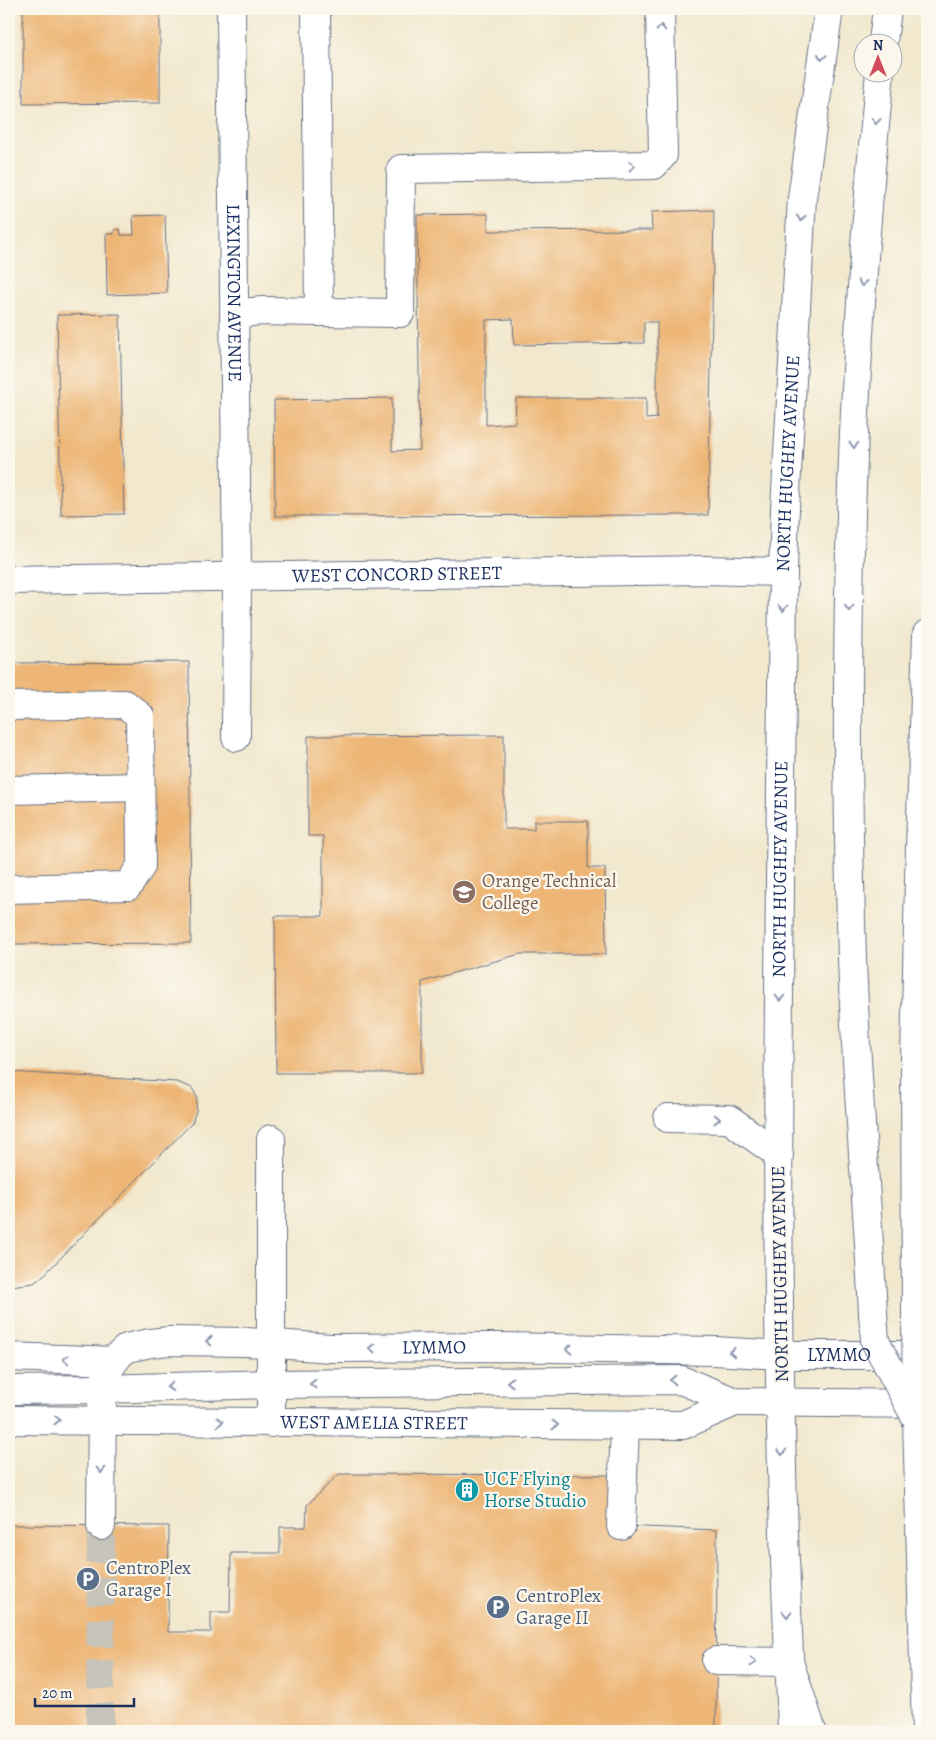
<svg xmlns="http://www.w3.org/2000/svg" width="936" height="1740" font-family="Alegreya,serif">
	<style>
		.building { fill: #edb676; fill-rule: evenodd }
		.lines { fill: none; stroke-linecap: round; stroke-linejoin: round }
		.minor-tunnel { stroke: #c6c3b8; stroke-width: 28; stroke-dasharray: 28 14; stroke-linecap: butt }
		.minor-casing { stroke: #667085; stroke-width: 30 }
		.highway-casing { stroke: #667085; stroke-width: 30 }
		.minor { stroke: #fff; stroke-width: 28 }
		.highway { stroke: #fff; stroke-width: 28 }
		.highway-bridge-casing { stroke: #667085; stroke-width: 30; stroke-linecap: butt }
		.highway-bridge { stroke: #fff; stroke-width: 28 }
		.oneway { stroke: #8d97ae }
		.labels { text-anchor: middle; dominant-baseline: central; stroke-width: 4.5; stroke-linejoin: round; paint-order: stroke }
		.street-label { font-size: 19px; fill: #1b2f5e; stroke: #fbf7ec }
		.education-label { font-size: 19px; fill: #785e54; stroke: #fbf7ec; text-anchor: start }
		.culture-label { font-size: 19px; fill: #0d838f; stroke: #fbf7ec; text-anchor: start }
		.service-label { font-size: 19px; fill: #4e5e75; stroke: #fbf7ec; text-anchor: start }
	</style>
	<rect width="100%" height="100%" fill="#fbf7ec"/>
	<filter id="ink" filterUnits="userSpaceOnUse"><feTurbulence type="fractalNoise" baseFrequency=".02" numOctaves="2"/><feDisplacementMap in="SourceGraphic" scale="10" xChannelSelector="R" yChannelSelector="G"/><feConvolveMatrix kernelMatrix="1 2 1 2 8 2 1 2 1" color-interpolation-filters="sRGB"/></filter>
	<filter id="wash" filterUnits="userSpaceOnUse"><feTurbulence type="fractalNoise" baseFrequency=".0096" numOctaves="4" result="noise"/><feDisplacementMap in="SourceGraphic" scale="20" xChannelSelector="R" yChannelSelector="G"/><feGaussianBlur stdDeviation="1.12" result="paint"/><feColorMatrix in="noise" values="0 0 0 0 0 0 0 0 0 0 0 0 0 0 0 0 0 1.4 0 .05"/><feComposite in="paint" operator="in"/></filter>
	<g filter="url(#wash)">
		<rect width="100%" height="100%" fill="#f1e8ce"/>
		<g id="blocks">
			<g class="building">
				<path d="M23 9H160V103L23 104Z"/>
				<path d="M714 210 708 515 275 516 274 400 392 398V451L420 450 417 215 488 214V231L652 230 651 212ZM513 319 514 345 644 343V322H657V418L646 419V398H516L515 423 486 425V320Z"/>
				<path d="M165 215 167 293 107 295 106 234H114V230L120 229 121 235H134L133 216Z"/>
				<path d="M120 314 124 514 61 515 57 315Z"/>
				<path d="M189 662 191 943 9 944V663Z"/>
				<path d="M504 735V829H534V821H588V868H605L606 954H520L422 982V1073H276L275 916H323V836H308V736Z"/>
				<path d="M9 1072 177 1082 192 1088 197 1097 196 1111 192 1123 45 1274 34 1283 11 1286H9Z"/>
				<path d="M339 1474 613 1475 621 1526 717 1530 716 1731H9V1525L169 1526 168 1632H211V1612H230L231 1553H280V1527H306L307 1505Z"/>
			</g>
		</g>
	</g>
	<g filter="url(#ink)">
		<use href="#blocks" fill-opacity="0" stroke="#667085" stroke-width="1"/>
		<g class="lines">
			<path class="minor-tunnel" d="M100 1731 101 1526"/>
			<g class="minor-casing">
				<g id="minor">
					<path id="s1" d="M231 9 237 576 236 737"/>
					<path d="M316 9 319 312 400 313 401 169 654 165 663 155 660 9"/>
					<path d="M234 314 262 311 319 312"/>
					<path id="s2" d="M9 580 704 570 783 572"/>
					<path d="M9 706 125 704 140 716 141 866 128 886 9 889"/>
					<path d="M9 790 140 787"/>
					<path d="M668 1118 729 1119 779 1155"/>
					<path d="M271 1139V1423"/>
					<path d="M9 1357 114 1361"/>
					<path d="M9 1390 102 1389 271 1384 681 1380 735 1402 927 1404"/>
					<path id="s3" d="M9 1420 683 1425 735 1402"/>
					<path id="s4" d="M101 1526 102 1389 110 1367 119 1355 127 1348 150 1343 169 1341 247 1342 331 1348 497 1347 715 1351 780 1355H927"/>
					<path d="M621 1526 625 1426"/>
					<path d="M716 1661 789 1662"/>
					<path id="s5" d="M792 1731C789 1644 784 1557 782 1469 774 1171 781 871 783 572L785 509 802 198 829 9"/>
				</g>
			</g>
			<g class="highway-casing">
				<g id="highway">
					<path d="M883 42 887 9"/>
					<path d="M873 1313C867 1194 856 1076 852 958 842 663 850 366 880 72"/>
					<path d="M916 1313 915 1061 919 879 927 634"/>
					<path d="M917 1420 926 1731"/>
					<path d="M789 1662 812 1731"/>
				</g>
			</g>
			<use href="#minor" class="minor"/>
			<use href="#highway" class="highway"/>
			<g class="highway-bridge-casing">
				<g id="highway-bridge">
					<path d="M873 1313 875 1341 917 1420"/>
					<path d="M916 1313 917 1416"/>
				</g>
			</g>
			<use href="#highway-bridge" class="highway-bridge"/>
		</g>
		<defs><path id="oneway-chevron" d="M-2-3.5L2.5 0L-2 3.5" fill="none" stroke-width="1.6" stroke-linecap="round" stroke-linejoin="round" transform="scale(1.25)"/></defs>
		<g class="oneway">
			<use href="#oneway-chevron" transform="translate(661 28) rotate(-91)"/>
			<use href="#oneway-chevron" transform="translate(822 57) rotate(98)"/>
			<use href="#oneway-chevron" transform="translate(876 121) rotate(95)"/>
			<use href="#oneway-chevron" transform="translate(632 166) rotate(-1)"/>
			<use href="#oneway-chevron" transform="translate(801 218) rotate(93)"/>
			<use href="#oneway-chevron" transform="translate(862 283) rotate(94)"/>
			<use href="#oneway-chevron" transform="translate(854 445) rotate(92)"/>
			<use href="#oneway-chevron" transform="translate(783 608) rotate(90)"/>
			<use href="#oneway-chevron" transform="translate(849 608) rotate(92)"/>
			<use href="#oneway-chevron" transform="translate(780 998) rotate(90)"/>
			<use href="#oneway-chevron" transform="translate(717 1119) rotate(1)"/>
			<use href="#oneway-chevron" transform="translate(209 1341) rotate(-179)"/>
			<use href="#oneway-chevron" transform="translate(372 1348) rotate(180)"/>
			<use href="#oneway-chevron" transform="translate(569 1349) rotate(-179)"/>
			<use href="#oneway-chevron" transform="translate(732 1352) rotate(-177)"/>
			<use href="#oneway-chevron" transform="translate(66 1359) rotate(-178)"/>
			<use href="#oneway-chevron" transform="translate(673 1380) rotate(-180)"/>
			<use href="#oneway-chevron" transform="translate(510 1382) rotate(179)"/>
			<use href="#oneway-chevron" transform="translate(313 1384) rotate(180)"/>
			<use href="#oneway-chevron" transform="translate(170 1387) rotate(178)"/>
			<use href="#oneway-chevron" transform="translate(57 1420) rotate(1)"/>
			<use href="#oneway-chevron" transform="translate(220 1422) rotate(1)"/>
			<use href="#oneway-chevron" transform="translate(555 1425) rotate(1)"/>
			<use href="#oneway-chevron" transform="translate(782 1452) rotate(90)"/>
			<use href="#oneway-chevron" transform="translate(101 1470) rotate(90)"/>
			<use href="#oneway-chevron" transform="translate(787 1614) rotate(88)"/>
			<use href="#oneway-chevron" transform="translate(753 1662) rotate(1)"/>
		</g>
	</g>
	<defs>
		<g id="school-disc" transform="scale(1.25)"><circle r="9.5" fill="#8d6e63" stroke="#fbf7ec"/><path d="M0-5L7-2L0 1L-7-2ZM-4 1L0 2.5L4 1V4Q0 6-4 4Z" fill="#fff"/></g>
		<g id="building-disc" transform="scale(1.25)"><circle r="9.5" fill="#0f9aa8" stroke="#fbf7ec"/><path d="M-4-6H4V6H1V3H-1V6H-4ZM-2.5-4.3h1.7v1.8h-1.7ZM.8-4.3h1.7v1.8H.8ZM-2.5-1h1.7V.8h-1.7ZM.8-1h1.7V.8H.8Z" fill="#fff"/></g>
		<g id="parking-disc" transform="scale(1.25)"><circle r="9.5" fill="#5c6f8a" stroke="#fbf7ec"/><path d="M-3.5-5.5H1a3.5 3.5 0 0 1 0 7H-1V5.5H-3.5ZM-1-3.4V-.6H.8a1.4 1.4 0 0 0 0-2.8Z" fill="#fff"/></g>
	</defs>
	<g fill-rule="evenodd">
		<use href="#school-disc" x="464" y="892"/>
		<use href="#building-disc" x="467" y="1490"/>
		<use href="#parking-disc" x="88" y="1579"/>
		<use href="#parking-disc" x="498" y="1607"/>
	</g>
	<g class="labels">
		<g class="street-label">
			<text stroke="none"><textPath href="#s1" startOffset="284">LEXINGTON AVENUE</textPath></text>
			<text stroke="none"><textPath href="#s5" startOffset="1268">NORTH HUGHEY AVENUE</textPath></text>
			<text stroke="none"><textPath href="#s2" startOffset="388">WEST CONCORD STREET</textPath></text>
			<text stroke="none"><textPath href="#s5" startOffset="862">NORTH HUGHEY AVENUE</textPath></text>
			<text transform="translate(780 1274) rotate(-91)">NORTH HUGHEY AVENUE</text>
			<text stroke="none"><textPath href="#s4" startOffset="494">LYMMO</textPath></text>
			<text stroke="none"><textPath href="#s4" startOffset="899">LYMMO</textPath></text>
			<text stroke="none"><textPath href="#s3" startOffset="365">WEST AMELIA STREET</textPath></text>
		</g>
		<g class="education-label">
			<text x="482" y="881">Orange Technical<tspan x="482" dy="22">College</tspan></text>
		</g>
		<g class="culture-label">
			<text x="484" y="1479">UCF Flying<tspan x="484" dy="22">Horse Studio</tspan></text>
		</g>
		<g class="service-label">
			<text x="106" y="1568">CentroPlex<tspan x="106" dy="22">Garage I</tspan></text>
			<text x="516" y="1596">CentroPlex<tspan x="516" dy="22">Garage II</tspan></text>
		</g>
	</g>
	<rect width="936" height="1740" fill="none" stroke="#fbf7ec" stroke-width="30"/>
	<g transform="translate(878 58)"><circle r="24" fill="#fbf7ec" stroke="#a1a7b3"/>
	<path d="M0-4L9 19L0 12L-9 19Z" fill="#d1495b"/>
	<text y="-8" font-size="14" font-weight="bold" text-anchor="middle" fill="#1b2f5e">N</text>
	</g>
	<path d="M35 1698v8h99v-8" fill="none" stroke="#1b2f5e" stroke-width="2.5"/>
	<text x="42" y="1698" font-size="15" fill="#1b2f5e" stroke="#fbf7ec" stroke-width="4" paint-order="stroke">20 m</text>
</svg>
